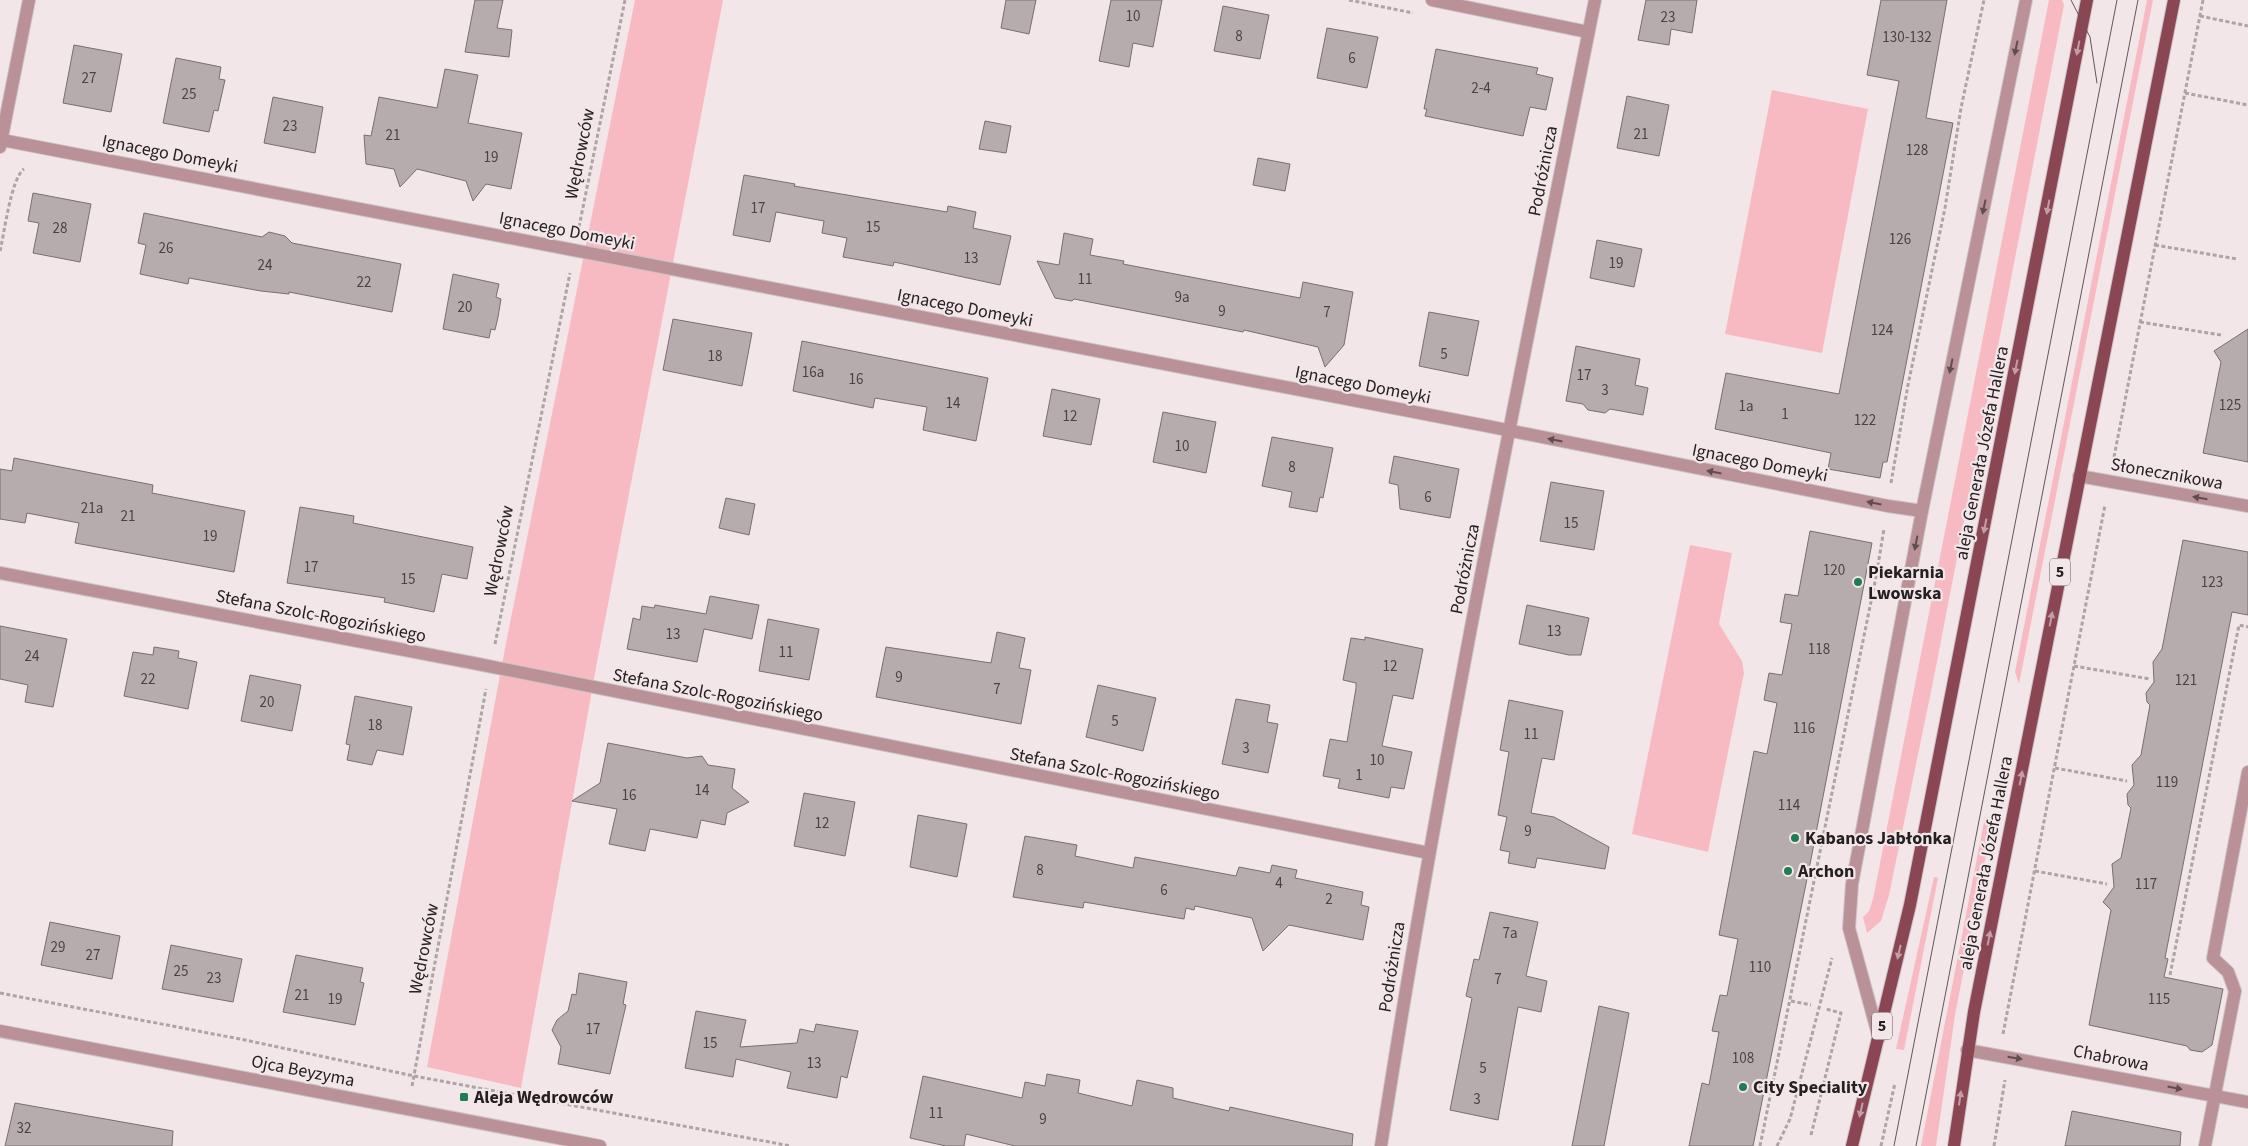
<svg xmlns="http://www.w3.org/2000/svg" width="2248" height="1146" font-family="'Source Sans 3',sans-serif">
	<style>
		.green { fill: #f8bac2 }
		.building { fill: #b7acad; stroke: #796e70 }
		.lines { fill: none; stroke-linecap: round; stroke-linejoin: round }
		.minor-casing { stroke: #cdc2c4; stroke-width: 14 }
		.major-casing { stroke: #cdc2c4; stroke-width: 14 }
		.path { stroke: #ada4a5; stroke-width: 3; stroke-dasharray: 4 2.5; stroke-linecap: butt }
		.minor { stroke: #b99196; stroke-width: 12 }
		.major { stroke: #8a4753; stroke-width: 12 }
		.tram { stroke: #5f5859; stroke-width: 1 }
		.oneway { fill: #604d50 }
		.oneway2 { fill: #c39ea5 }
		.poi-dot { fill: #1f7d54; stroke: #f2e6e8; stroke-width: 2 }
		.labels { text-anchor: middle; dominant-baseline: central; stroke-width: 4.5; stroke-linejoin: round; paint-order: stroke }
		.number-label { font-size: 15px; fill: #4a4344 }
		.shield { fill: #f2e6e8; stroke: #625b5d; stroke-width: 1 }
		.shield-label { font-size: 16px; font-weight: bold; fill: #252021 }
		.street-label { font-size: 18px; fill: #252021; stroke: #f2e6e8 }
		.poi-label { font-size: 18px; font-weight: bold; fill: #252021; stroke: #f2e6e8; text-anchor: start }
	</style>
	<rect width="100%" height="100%" fill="#f2e6e8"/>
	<g class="green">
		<path d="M635 0H723L597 662 521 1088 427 1067 506 643Z"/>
		<path d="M2049 0H2062L2064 5 1933 682 1889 895 1881 921 1867 933 1863 917 1869 911 1873 899Z"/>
		<path d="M2147 0H2153L2019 684 2015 672Z"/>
		<path d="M1772 90 1868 109 1822 353 1725 334Z"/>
		<path d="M1690 545 1732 553 1719 624 1742 661 1744 673 1708 852 1632 834Z"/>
		<path d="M1985 817 1993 819 1955 1015 1936 1146H1921Z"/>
		<path d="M1934 877 1938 878 1904 1050 1896 1049Z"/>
	</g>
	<g class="building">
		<path d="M475 0H503L497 28 512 30 509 57 465 52Z"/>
		<path d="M1006 0H1036L1029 34 1001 28Z"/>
		<path d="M1111 0H1162L1153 47 1133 43 1129 67 1099 61Z"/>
		<path d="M1646 0H1697L1692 33 1671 29 1669 45 1638 40Z"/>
		<path d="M1881 0H1947L1926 118 1953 123 1887 462H1883L1880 478 1828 469 1831 453 1715 429 1726 373 1839 394 1899 81 1867 75Z"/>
		<path d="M1223 6 1269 15 1260 59 1214 51Z"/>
		<path d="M1327 28 1378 37 1367 88 1317 78Z"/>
		<path d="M74 45 122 54 111 112 63 103Z"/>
		<path d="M1436 49 1538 68 1536 74 1553 78 1546 110 1530 107 1523 136 1425 116 1427 109H1424Z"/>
		<path d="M176 58 221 67 219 79 225 80 218 111 214 110 209 132 163 123Z"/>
		<path d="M445 69 478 75 468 123 522 133 511 189 486 184 473 201 466 181 417 169 400 187 394 169 366 164 364 135 371 136 379 97 437 108Z"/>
		<path d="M1627 96 1669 105 1659 156 1617 148Z"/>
		<path d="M273 97 323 107 315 153 264 143Z"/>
		<path d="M985 121 1011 126 1006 153 979 149Z"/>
		<path d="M1258 158 1290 164 1285 191 1253 185Z"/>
		<path d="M744 175 795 184 794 186 947 212 948 206 976 212 973 228 1011 236 1000 285 894 262 893 266 843 257 847 238 822 233 824 221 776 212 770 242 733 235Z"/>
		<path d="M33 193 91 204 80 262 33 253 39 223 28 221Z"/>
		<path d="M144 213 262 237 269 232 285 236 292 243 401 264 392 312 289 292V294L261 291 189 278 188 284 140 274 146 245 138 243Z"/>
		<path d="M1064 233 1093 239 1090 255 1124 261 1123 264 1300 298 1303 282 1353 292 1344 345 1325 367 1318 347 1244 330 1243 332 1074 299 1072 301 1055 298 1037 261 1059 265Z"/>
		<path d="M1597 240 1642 249 1634 287 1590 278Z"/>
		<path d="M453 274 499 284 496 297 501 299 498 317 495 330 491 329 489 338 443 329Z"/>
		<path d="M1429 312 1479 321 1468 376 1419 366Z"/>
		<path d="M673 319 752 333 742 386 663 370Z"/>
		<path d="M2248 329V462L2203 453 2221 362 2214 351Z"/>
		<path d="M802 341 988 378 976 441 923 430 927 407 875 398 873 408 793 391Z"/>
		<path d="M1576 346 1640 359 1635 385 1648 388 1643 415 1610 409 1605 413 1588 410 1583 404 1566 401Z"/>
		<path d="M1052 389 1100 399 1091 445 1043 436Z"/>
		<path d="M1163 412 1216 422 1206 473 1153 462Z"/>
		<path d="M1272 437 1333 448 1323 498 1320 497 1317 512 1289 507 1292 492 1262 486Z"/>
		<path d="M1394 456 1459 469 1450 518 1400 509 1398 485 1389 483Z"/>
		<path d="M14 458 153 485 152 493 245 511 234 572 75 543 79 523 27 513 25 523 0 519V469L12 471Z"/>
		<path d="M1551 482 1604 491 1594 550 1540 541Z"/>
		<path d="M726 498 755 504 749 535 719 528Z"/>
		<path d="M300 507 354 516 353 523 473 547 467 579 442 574 434 612 384 602 385 598 287 583Z"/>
		<path d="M1810 531 1872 543 1811 859 1753 1146H1689L1702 1083 1709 1085 1719 1032 1712 1031 1720 995 1727 996 1738 939 1719 935 1754 751 1767 754 1777 703 1764 700 1769 673 1782 675 1792 624 1780 622 1785 594 1798 596Z"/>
		<path d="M2183 540 2248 552V615L2232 612 2165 958 2168 959 2164 977 2223 989 2212 1045 2202 1052 2190 1050 2187 1046 2089 1025 2111 910 2103 902 2114 887 2112 864 2121 858 2131 808 2128 805 2127 794 2134 785 2132 765 2141 755 2150 705 2147 702 2146 693 2154 682 2153 662 2162 649Z"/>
		<path d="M710 596 759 605 752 639 704 629 697 662 627 649 633 618 640 620 642 606 654 608 655 605 706 614Z"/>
		<path d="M1527 605 1589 618 1581 655H1569L1519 644Z"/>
		<path d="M768 619 819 629 809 680 759 671Z"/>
		<path d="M0 626 67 639 53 707 25 702 28 685 0 679Z"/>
		<path d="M997 632 1025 638 1019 668 1031 670 1021 724 876 697 886 647 991 663Z"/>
		<path d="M1365 637 1423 649 1413 699 1393 695 1382 746 1412 752 1404 789 1391 787 1389 798 1338 788 1340 779 1323 776 1330 739 1347 742 1356 688V683L1343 680 1351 638 1365 640Z"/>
		<path d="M154 647 179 651 178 658 197 662 188 709 124 696 133 652 153 655Z"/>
		<path d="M250 675 301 685 292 731 241 721Z"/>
		<path d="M1098 685 1156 698 1143 751 1086 737Z"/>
		<path d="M355 696 412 707 403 755 377 750 372 765 347 760 350 745 346 744Z"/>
		<path d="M1236 699 1270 705 1267 722 1278 724 1268 773 1222 764Z"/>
		<path d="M1509 700 1563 711 1554 760 1542 758 1531 813 1554 817 1609 847 1605 869 1537 858 1535 868 1508 863 1510 852 1500 850 1507 817 1498 815 1509 752 1500 750Z"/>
		<path d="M608 743 687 758 702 756 708 765 735 769 732 788 749 802 727 813 725 825 701 820 697 838 650 829 645 851 609 844 617 809 572 801 600 783Z"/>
		<path d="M804 793 855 802 845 856 794 846Z"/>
		<path d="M918 815 967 824 957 877 910 867Z"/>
		<path d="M1025 836 1077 845 1075 856 1133 868 1135 857 1236 876 1239 867 1270 873 1272 865 1297 870 1295 878 1363 892 1361 905 1369 907 1363 940 1289 925 1263 951 1252 918 1195 906 1194 910 1186 908 1184 919 1084 902 1083 908 1013 897Z"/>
		<path d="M1490 912 1538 922 1526 976 1547 981 1541 1012 1518 1007 1498 1120 1450 1110 1472 998 1466 996 1474 959 1479 960Z"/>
		<path d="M50 922 120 936 112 979 41 965Z"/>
		<path d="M171 945 242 959 233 1002 162 989Z"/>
		<path d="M296 955 363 968 360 982 364 983 355 1025 283 1012Z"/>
		<path d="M579 973 627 982 623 1004 626 1005 610 1074 558 1064 561 1047 552 1030 557 1020 568 1011 572 994 576 995Z"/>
		<path d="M1599 1006 1629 1013 1623 1046 1604 1146H1572Z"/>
		<path d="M696 1011 746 1020 740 1047 797 1043 800 1029 814 1032 816 1024 858 1031 847 1078 841 1076 837 1098 787 1088 791 1072 736 1059 733 1077 685 1068Z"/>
		<path d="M1047 1074 1080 1080 1078 1093 1132 1106 1137 1080 1173 1088V1098L1229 1111 1230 1107 1353 1134 1352 1146H1015L966 1134 964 1146H946L910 1138 923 1076 1022 1098 1025 1082 1045 1086Z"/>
		<path d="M15 1103 173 1131 172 1146H5Z"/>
		<path d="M2072 1111 2181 1132 2180 1146H2065Z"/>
	</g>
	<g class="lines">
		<g class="minor-casing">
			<g id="minor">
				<path d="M1432 0 1588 32"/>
				<path d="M2 140 1487 426 1888 506 1922 511"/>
				<path d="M0 147 29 0"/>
				<path d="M2079 476 2248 506"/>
				<path d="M0 573 473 663 1429 853"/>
				<path d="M0 1031 600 1146"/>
				<path d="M1879 1038 1849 928 1852 884 1922 511 2026 0"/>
				<path d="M1967 1050 2248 1102"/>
				<path d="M1381 1146C1440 762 1519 381 1595 0"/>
				<path d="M2205 1146 2235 991 2228 972 2213 958 2248 772"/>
			</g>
		</g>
		<g class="major-casing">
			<g id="major">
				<path d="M1852 1146 1910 905 2087 0"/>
				<path d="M1954 1146 1974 1012 2174 0"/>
			</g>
		</g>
		<g class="path">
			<path d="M1349 0 1413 13"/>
			<path d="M2200 16 2248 26"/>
			<path d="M2185 93 2248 105"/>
			<path d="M579 227 625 0"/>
			<path d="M2155 245 2237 259"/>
			<path d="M0 251C4 235 11 178 24 169"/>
			<path d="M2140 322 2221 335"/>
			<path d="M2114 457 2203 0"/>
			<path d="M1891 483 1908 385 1945 208 1961 108 1984 0"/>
			<path d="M495 644 570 273"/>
			<path d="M2074 666 2150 679"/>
			<path d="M2055 768 2127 781"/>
			<path d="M2035 871 2107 884"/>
			<path d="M2170 975 2239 625 2248 627"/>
			<path d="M0 993 245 1040 414 1076 791 1146"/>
			<path d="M1791 1001 1811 1005"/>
			<path d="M2003 1034 2105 505"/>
			<path d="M412 1086 486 689"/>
			<path d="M1811 1135 1841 1013 1826 1009"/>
			<path d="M1760 1146 1876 577 1884 529"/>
			<path d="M1777 1146 1790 1119 1832 958"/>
			<path d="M1881 1146 1895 1083"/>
			<path d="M1994 1146 2005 1080"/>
		</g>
		<use href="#minor" class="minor"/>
		<use href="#major" class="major"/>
		<g class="tram">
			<path d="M2071 0 2090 37 2097 83"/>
			<path d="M1894 1146 2117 0"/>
			<path d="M1916 1146 2138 0"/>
		</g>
	</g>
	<defs><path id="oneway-solid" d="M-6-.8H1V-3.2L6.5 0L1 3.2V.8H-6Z" transform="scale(1.25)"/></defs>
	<g class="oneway">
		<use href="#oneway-solid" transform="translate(2016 48) rotate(102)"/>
		<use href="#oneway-solid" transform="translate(1984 207) rotate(102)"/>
		<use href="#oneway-solid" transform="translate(1951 366) rotate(102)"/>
		<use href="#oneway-solid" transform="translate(1555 440) rotate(-169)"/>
		<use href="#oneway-solid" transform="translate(1714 472) rotate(-169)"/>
		<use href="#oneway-solid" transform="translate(2200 498) rotate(-170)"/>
		<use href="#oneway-solid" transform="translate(1874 503) rotate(-169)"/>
		<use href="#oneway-solid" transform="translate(1916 543) rotate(101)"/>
		<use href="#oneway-solid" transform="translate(2015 1058) rotate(9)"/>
		<use href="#oneway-solid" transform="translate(2175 1088) rotate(11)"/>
	</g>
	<g class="oneway2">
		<use href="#oneway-solid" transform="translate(2078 48) rotate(101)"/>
		<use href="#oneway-solid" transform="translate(2048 207) rotate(101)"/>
		<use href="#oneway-solid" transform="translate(2016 367) rotate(101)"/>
		<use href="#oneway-solid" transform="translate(1985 526) rotate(101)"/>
		<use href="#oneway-solid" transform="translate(2051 619) rotate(-79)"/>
		<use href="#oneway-solid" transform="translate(2021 778) rotate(-79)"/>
		<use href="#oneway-solid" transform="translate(1989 938) rotate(-79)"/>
		<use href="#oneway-solid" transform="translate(1899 952) rotate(103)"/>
		<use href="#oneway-solid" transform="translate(1960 1098) rotate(-82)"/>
		<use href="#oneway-solid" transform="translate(1861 1110) rotate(103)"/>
	</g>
	<g class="poi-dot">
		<circle cx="1858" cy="582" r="5"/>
		<circle cx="1795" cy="838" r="5"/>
		<circle cx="1788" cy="871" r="5"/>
		<circle cx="1743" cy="1087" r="5"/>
		<rect x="459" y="1092" width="10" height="10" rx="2.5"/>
	</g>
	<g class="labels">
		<g class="number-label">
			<text x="1133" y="16">10</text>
			<text x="1668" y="17">23</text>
			<text x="1239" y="36">8</text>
			<text x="1907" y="37">130-132</text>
			<text x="1352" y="58">6</text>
			<text x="89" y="78">27</text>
			<text x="1481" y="88">2-4</text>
			<text x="189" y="94">25</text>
			<text x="290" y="126">23</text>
			<text x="1641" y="134">21</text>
			<text x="393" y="135">21</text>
			<text x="1917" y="150">128</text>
			<text x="491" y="157">19</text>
			<text x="758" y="208">17</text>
			<text x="873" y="227">15</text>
			<text x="60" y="228">28</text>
			<text x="1900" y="239">126</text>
			<text x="166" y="248">26</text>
			<text x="971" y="258">13</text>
			<text x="1616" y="263">19</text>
			<text x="265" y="265">24</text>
			<text x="1085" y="279">11</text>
			<text x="364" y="282">22</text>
			<text x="1182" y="297">9a</text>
			<text x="465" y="307">20</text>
			<text x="1222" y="311">9</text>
			<text x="1327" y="312">7</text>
			<text x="1882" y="330">124</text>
			<text x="1444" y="354">5</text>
			<text x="715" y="356">18</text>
			<text x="813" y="372">16a</text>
			<text x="1584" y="375">17</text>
			<text x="856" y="379">16</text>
			<text x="1605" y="390">3</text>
			<text x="953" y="403">14</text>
			<text x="2230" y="405">125</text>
			<text x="1746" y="406">1a</text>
			<text x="1785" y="414">1</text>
			<text x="1070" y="416">12</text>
			<text x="1865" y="420">122</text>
			<text x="1182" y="446">10</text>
			<text x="1292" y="467">8</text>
			<text x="1428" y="497">6</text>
			<text x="92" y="508">21a</text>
			<text x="128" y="516">21</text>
			<text x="1571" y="523">15</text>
			<text x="210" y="536">19</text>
			<text x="311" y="567">17</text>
			<text x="1834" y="570">120</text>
			<text x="408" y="579">15</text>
			<text x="2212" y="582">123</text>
			<text x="1554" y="631">13</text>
			<text x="673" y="634">13</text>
			<text x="1819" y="649">118</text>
			<text x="786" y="652">11</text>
			<text x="32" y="656">24</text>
			<text x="1390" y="666">12</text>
			<text x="899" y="677">9</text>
			<text x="148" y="679">22</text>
			<text x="2186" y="680">121</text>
			<text x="997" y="689">7</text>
			<text x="267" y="702">20</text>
			<text x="1115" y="721">5</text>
			<text x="375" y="725">18</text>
			<text x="1804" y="728">116</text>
			<text x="1531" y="734">11</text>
			<text x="1246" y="748">3</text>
			<text x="1377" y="760">10</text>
			<text x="1359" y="775">1</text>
			<text x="2167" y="782">119</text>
			<text x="702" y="790">14</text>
			<text x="629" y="795">16</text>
			<text x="1789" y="805">114</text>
			<text x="822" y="823">12</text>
			<text x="1528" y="831">9</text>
			<text x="1040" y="870">8</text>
			<text x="1279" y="883">4</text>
			<text x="2146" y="884">117</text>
			<text x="1164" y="890">6</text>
			<text x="1329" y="899">2</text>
			<text x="1510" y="933">7a</text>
			<text x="58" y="947">29</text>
			<text x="93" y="955">27</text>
			<text x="1760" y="967">110</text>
			<text x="181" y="971">25</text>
			<text x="214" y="978">23</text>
			<text x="1498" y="979">7</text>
			<text x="302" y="995">21</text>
			<text x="335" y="999">19</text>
			<text x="2159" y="999">115</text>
			<text x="593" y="1029">17</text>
			<text x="710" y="1043">15</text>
			<text x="1743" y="1058">108</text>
			<text x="814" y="1063">13</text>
			<text x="1483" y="1068">5</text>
			<text x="1477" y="1099">3</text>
			<text x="936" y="1113">11</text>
			<text x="1043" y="1119">9</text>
			<text x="24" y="1128">32</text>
		</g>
		<g class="shield">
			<rect x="2050" y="558.5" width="20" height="27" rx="4"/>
			<rect x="1872" y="1012.5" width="20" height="27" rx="4"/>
		</g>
		<g class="shield-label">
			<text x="2060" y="572">5</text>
			<text x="1882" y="1026">5</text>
		</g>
		<g class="street-label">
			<text transform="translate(170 154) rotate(11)">Ignacego Domeyki</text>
			<text transform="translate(580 154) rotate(-79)">Wędrowców</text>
			<text transform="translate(1543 171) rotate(-79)">Podróżnicza</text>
			<text transform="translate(567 231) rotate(11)">Ignacego Domeyki</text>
			<text transform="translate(965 308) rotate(11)">Ignacego Domeyki</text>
			<text transform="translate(1363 385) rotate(11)">Ignacego Domeyki</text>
			<text transform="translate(1982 453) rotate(-79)">aleja Generała Józefa Hallera</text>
			<text transform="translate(1760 463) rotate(11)">Ignacego Domeyki</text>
			<text transform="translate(2167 474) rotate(10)">Słonecznikowa</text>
			<text transform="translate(499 551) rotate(-79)">Wędrowców</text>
			<text transform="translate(1465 569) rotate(-79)">Podróżnicza</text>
			<text transform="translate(321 616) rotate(11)">Stefana Szolc-Rogozińskiego</text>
			<text transform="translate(718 695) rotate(11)">Stefana Szolc-Rogozińskiego</text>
			<text transform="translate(1115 774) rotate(11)">Stefana Szolc-Rogozińskiego</text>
			<text transform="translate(1986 863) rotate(-79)">aleja Generała Józefa Hallera</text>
			<text transform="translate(424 949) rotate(-79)">Wędrowców</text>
			<text transform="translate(1392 967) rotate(-81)">Podróżnicza</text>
			<text transform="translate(2111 1058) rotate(11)">Chabrowa</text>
			<text transform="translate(303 1071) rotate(11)">Ojca Beyzyma</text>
		</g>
		<g class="poi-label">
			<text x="1868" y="572">Piekarnia<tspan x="1868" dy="21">Lwowska</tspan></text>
			<text x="1805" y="838">Kabanos Jabłonka</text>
			<text x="1798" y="871">Archon</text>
			<text x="1753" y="1087">City Speciality</text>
			<text x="474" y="1097">Aleja Wędrowców</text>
		</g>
	</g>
</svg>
